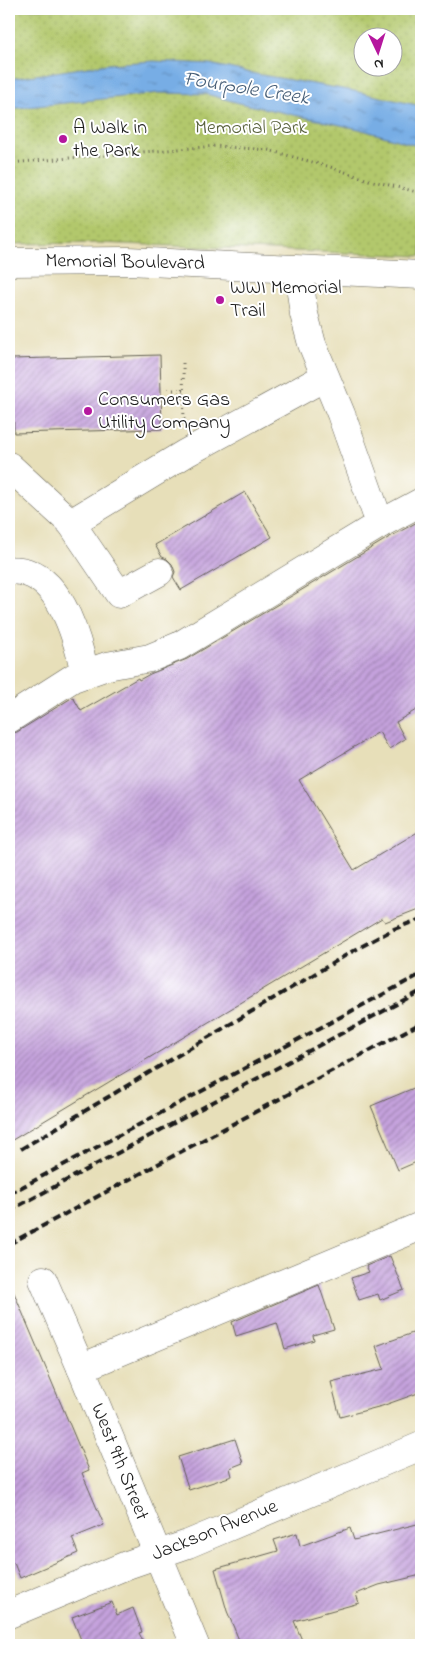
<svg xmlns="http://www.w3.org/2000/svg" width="430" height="1654" font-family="'Indie Flower',sans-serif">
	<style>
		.park { fill: url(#park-dots); stroke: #677244; fill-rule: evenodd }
		.water { fill: url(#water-ripples); stroke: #4a6480 }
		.building { fill: url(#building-hatch) }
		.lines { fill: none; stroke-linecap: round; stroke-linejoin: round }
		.minor-casing { stroke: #636053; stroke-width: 29 }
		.path { stroke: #636053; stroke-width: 3; stroke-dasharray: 1 4; stroke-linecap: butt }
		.minor { stroke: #fff; stroke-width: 28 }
		.rail { stroke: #1c1c1c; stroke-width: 4; stroke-dasharray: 8 4; stroke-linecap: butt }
		.poi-dot { fill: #b5179e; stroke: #fff; stroke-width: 2 }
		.labels { text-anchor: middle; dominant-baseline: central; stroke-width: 4; stroke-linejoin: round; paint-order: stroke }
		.poi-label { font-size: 20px; fill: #1c1c1c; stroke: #fff; text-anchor: start }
		.park-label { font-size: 20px; fill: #58613c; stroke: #fff }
		.street-label { font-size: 20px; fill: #1c1c1c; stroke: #fff }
		.water-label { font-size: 21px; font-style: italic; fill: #455d76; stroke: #fff }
	</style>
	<defs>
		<pattern id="park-dots" width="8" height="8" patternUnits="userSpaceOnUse" patternTransform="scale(1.25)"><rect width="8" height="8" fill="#b2c86c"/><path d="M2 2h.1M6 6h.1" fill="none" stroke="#98ab5d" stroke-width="1.8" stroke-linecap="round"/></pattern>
		<pattern id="water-ripples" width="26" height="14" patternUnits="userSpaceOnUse" patternTransform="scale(1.25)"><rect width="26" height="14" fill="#77ade5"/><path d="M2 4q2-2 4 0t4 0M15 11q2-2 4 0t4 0" fill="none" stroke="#618cb9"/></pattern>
		<pattern id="building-hatch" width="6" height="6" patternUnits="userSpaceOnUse" patternTransform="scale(1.25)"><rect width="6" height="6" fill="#c5a2dd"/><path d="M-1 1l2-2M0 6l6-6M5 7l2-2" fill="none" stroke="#9f83b2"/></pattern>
	</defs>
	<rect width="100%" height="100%" fill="#fff"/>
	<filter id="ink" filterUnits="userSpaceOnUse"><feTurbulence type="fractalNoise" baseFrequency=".02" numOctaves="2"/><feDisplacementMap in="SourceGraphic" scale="10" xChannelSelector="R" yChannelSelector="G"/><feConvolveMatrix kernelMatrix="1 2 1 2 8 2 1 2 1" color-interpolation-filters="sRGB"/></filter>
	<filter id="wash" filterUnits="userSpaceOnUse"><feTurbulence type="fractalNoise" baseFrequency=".0096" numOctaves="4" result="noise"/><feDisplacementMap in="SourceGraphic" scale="20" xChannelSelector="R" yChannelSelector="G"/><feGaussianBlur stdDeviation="1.12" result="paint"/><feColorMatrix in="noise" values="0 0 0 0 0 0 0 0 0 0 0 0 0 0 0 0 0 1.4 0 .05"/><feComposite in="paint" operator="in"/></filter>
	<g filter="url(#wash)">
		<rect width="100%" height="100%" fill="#e7dfb9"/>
		<path class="park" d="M9 9H421V256L99 243 9 244ZM362 38H392V68H362Z"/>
		<path class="water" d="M154 61 210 64 256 74 354 91 421 106V147L359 129 239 103 206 94 159 93 9 109V79L108 64Z"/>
		<g id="blocks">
			<g class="building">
				<path d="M160 355 162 429 14 433 12 359Z"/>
				<path d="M245 492 272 537 181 590 173 577 175 572 172 564 167 559 162 557 155 545Z"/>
				<path d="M421 520V707L396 722 405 739 389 749 379 732 299 780 354 870 421 830V908L385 922 382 918 9 1142V734L17 732 73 697 81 711 138 678 139 680 150 674 187 659 388 538Z"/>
				<path d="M421 1085V1160L398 1170 371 1106Z"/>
				<path d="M390 1256 404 1290 380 1300 378 1294 359 1300 351 1278 369 1272 366 1266Z"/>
				<path d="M9 1281 89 1470 82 1473 104 1525 72 1538 78 1553 20 1578 14 1563 9 1565Z"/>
				<path d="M319 1285 334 1329 313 1335 314 1340 285 1349 277 1323 236 1336 232 1322Z"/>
				<path d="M421 1330V1392L382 1406 340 1417 331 1382 384 1369 376 1346Z"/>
				<path d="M235 1439 243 1463 230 1468 232 1476 189 1490 178 1457Z"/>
				<path d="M421 1523V1575L379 1585 356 1594 359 1603 294 1621 304 1645H241L227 1611 215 1569 278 1551 274 1540 297 1533 300 1546 350 1528 354 1540Z"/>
				<path d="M112 1602 117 1615 133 1608 142 1632 139 1633 145 1645H83L72 1617Z"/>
			</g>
		</g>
	</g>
	<g filter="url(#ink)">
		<use href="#blocks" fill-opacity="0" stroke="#636053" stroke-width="1"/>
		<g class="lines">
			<g class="minor-casing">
				<g id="minor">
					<path d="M9 262 128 261 421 275"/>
					<path d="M298 270 304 314 312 344 341 414 380 524"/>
					<path d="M9 466 71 523"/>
					<path d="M9 570C15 571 22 570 28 573 63 585 78 641 85 674"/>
					<path d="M159 572 119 594 71 523 186 453 325 377"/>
					<path d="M9 719 73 678 107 666 150 658 179 646 380 524 421 502"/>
					<path d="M43 1280 81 1368 195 1645"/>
					<path d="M81 1368 421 1226"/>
					<path d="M9 1614 127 1565 188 1544 421 1446"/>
				</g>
			</g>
			<g class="path">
				<path d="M9 163 216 146 268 150 327 166 369 180 421 193"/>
				<path d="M183 363 184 425"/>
				<path d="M168 390H184"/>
			</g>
			<use href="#minor" class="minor"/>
			<g class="rail">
				<path d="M21 1149 353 951 394 929 421 919"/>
				<path d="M9 1194 421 974"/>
				<path d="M9 1211 421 991"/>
				<path d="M9 1244 421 1023"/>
			</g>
		</g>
	</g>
	<g class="poi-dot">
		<circle cx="63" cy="139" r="5"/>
		<circle cx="220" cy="300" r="5"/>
		<circle cx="88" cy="411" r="5"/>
	</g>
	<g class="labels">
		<g class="poi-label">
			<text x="73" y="128">A Walk in<tspan x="73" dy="23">the Park</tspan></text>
			<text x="230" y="288">WWI Memorial<tspan x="230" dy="23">Trail</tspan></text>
			<text x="98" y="400">Consumers Gas<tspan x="98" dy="23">Utility Company</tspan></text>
		</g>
		<g class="park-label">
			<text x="251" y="128">Memorial Park</text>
		</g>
		<g class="street-label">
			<text transform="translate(125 263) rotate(1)">Memorial Boulevard</text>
			<text transform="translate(119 1462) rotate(68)">West 9th Street</text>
			<text transform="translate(215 1531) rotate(-22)">Jackson Avenue</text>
		</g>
		<g class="water-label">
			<text transform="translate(246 89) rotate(9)">Fourpole Creek</text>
		</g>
	</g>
	<rect width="430" height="1654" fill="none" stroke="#fff" stroke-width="30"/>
	<g transform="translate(378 52) rotate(176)"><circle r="24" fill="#ffffff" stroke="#a4a4a4"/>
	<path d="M0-4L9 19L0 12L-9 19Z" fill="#b5179e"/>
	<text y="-8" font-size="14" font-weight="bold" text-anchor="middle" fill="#1c1c1c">N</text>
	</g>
</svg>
